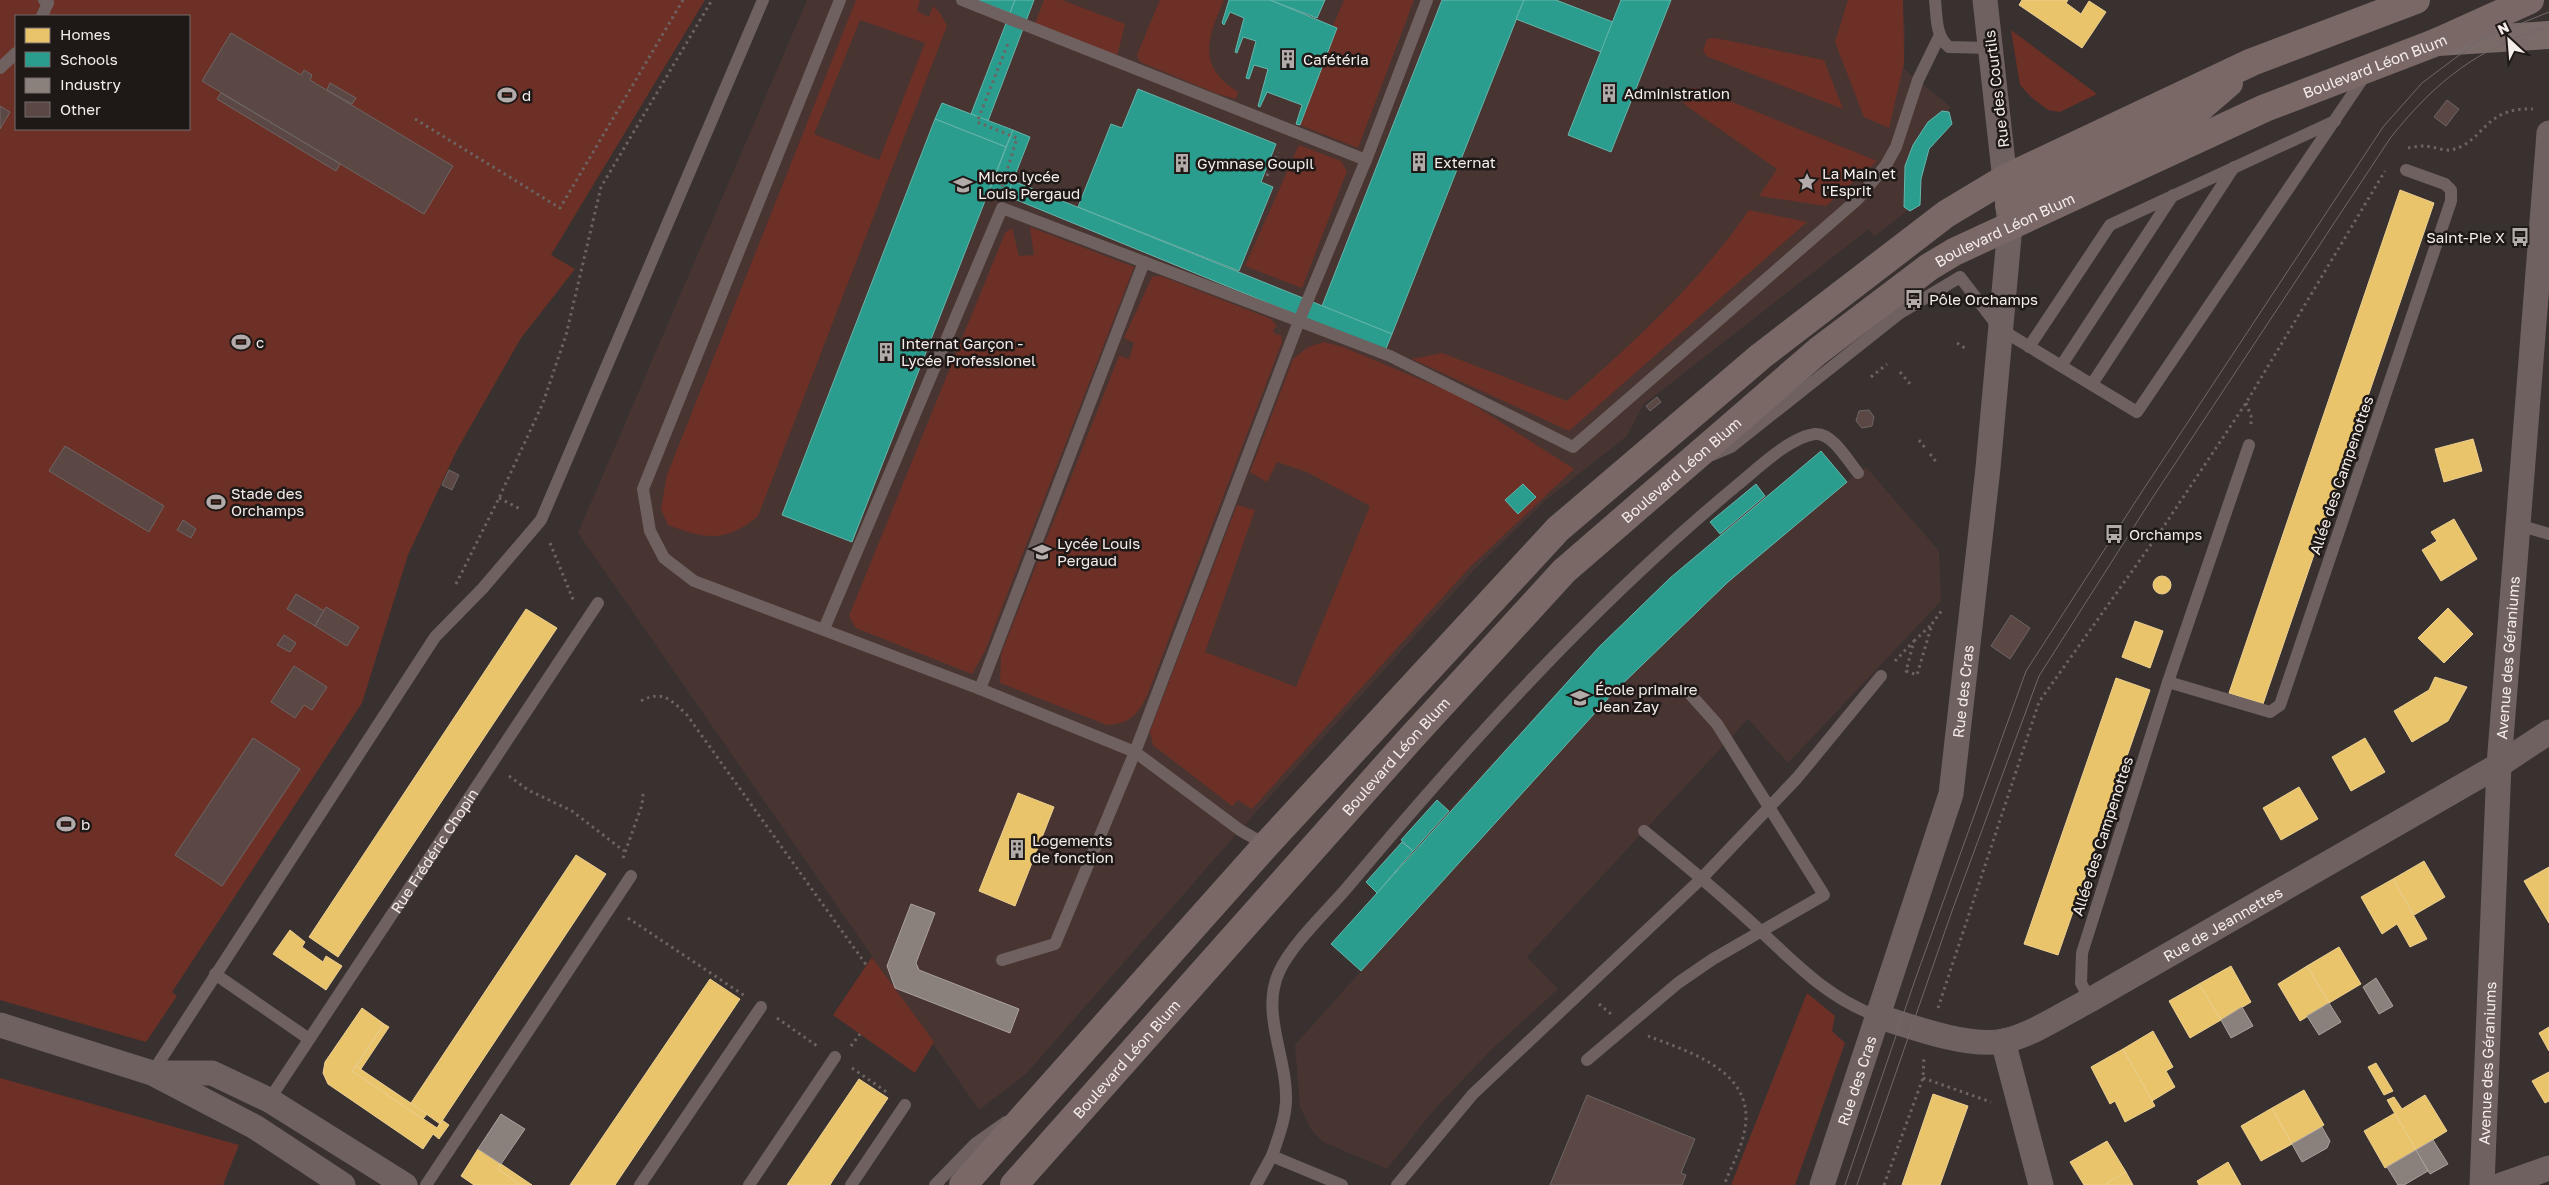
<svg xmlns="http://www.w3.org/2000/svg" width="2549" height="1185" font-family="'Golos Text',sans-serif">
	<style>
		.built { fill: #483532 }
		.green { fill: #6d3026; fill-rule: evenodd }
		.homes { fill: #e9c46a; stroke: #edd091 }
		.schools { fill: #2a9d8f; stroke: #67b5ab }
		.industry { fill: #8a817c; stroke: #aaa19d }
		.building { fill: #5b4744; stroke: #6d6665 }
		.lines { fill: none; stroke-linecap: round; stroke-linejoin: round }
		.path { stroke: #6d6361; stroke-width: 3; stroke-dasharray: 2.5 4; stroke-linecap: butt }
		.lane { stroke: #6e615f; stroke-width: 12 }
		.street { stroke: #6e615f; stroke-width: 25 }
		.secondary { stroke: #7b6b68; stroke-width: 28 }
		.primary { stroke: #796866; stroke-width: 28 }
		.tram { stroke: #716867; stroke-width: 1 }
		.labels { text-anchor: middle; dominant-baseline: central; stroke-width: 5; stroke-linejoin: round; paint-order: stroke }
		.poi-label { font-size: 15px; fill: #f5edeb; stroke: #1e1817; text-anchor: start }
		.street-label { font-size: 15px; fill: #f5edeb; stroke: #1e1817 }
	</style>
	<rect width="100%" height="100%" fill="#383130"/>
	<g class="built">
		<path d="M807 0H1901L1905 28 1904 69 1951 107 1936 122 1911 208 1874 237 1869 229 1643 405 1627 436 1547 499 1474 570 1240 830 1026 1074 979 1110 578 533Z"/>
		<path d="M1821 451 1847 481 1866 467 1939 551 1941 601 1788 763 1748 719 1527 957 1558 989 1491 1050 1433 1111 1387 1169 1323 1142 1312 1131 1300 1107 1295 1045 1361 971 1331 944 1377 893 1366 882 1437 800 1449 810 1599 647 1670 578 1720 535 1710 522 1756 484 1766 496Z"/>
	</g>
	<g class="green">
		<path d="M0 0H705L551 255 575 269 521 338 457 450 408 555 362 703 172 992 177 996 146 1042 0 1000ZM16 16H189V129H16Z"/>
		<path d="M856 0H920L917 11 929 17 933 6 940 13 947 26 758 516C726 543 705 539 668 525L661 509 667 475ZM860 20 925 43 879 160 814 134Z"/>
		<path d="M1044 0H1062L1125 24 1117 56 1035 24Z"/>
		<path d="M1160 0H1224C1207 39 1197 66 1238 92L1236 99 1218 94 1140 62 1137 56 1139 50Z"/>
		<path d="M1344 0H1414L1358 148 1300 125 1337 28 1333 26Z"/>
		<path d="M1848 0H1903L1904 63 1889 128 1864 117 1835 42Z"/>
		<path d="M2011 30 2097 94 2060 112 2048 110 2031 97 2020 85Z"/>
		<path d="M1715 38 1824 60 1843 109 1708 57 1703 51 1707 39Z"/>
		<path d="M1690 88H1698L1877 161 1826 206 1759 196 1777 169 1688 107 1684 103 1685 93Z"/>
		<path d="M1299 145 1341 161 1347 171 1302 288 1245 266Z"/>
		<path d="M1749 210 1807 222 1569 431 1412 359 1442 353 1567 401C1633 343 1699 283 1749 210Z"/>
		<path d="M1030 227 1134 267 985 651 972 674 856 628 849 616 1005 233 1012 228 1019 256 1034 255Z"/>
		<path d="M1161 276 1271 319 1277 326 1273 330 1275 334 1281 335 1282 342 1147 696C1136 716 1131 723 1107 725L1000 683 1001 654 1119 356 1129 359 1134 343 1124 338 1152 277Z"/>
		<path d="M1324 342 1343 347 1460 396 1574 469 1470 567 1252 809 1238 800 1232 806 1153 745 1150 731 1237 505 1255 510 1205 652 1296 687 1370 506 1307 472 1277 462 1267 482 1250 472 1293 359 1308 347Z"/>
		<path d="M872 957 934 1042 915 1073 833 1015Z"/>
		<path d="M1807 993 1835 1016 1832 1031 1845 1043 1795 1185H1731Z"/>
		<path d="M0 1079V1078L239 1145 223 1185H0Z"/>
	</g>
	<g class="homes">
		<path d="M2022 0H2068L2066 3 2081 14 2089 1 2106 12 2082 48 2019 5Z"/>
		<path d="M2400 190 2434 203 2263 704 2229 693Z"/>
		<path d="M2473 439 2482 471 2444 482 2435 449Z"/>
		<path d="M2454 519 2477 559 2441 581 2422 550 2437 541 2431 532Z"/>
		<circle cx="2162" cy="585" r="9"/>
		<path d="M2448 608 2473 634 2444 663 2418 638Z"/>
		<path d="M526 609 557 628 338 957 309 937Z"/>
		<path d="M2135 621 2163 631 2150 668 2122 657Z"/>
		<path d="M2435 677 2467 687 2448 721 2412 742 2394 711 2429 690Z"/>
		<path d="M2116 678 2150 690 2058 955 2024 944Z"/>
		<path d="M2365 738 2385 772 2351 791 2332 757Z"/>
		<path d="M2299 787 2318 819 2281 840 2263 808Z"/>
		<path d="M1018 793 1054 807 1015 906 979 891Z"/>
		<path d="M576 855 606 874 440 1124 411 1103Z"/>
		<path d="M2424 861 2445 897 2414 915 2393 879Z"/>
		<path d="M2549 867V923L2524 881Z"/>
		<path d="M2393 879 2427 939 2410 947 2397 924 2382 934 2361 897Z"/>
		<path d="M290 930 305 942 302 947 323 962 326 956 342 966 326 990 273 954Z"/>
		<path d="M2339 947 2361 984 2329 1003 2307 966Z"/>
		<path d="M2231 966 2251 1002 2221 1020 2199 984Z"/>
		<path d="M2307 966 2329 1003 2300 1021 2278 984Z"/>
		<path d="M710 979 740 999 615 1185H570Z"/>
		<path d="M2199 984 2221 1020 2190 1038 2169 1001Z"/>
		<path d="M362 1008 384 1024 352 1071 437 1128 442 1120 449 1125 439 1139 433 1134 423 1149 328 1084 323 1073 325 1062Z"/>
		<path d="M384 1024 389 1027 361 1069 356 1066Z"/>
		<path d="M2549 1027V1051L2539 1033Z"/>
		<path d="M2153 1031 2173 1067 2166 1071 2175 1087 2152 1101 2123 1049Z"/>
		<path d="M2123 1049 2155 1106 2125 1122 2115 1101 2110 1104 2091 1067Z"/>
		<path d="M2376 1063 2393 1091 2384 1095 2368 1067Z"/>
		<path d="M356 1066 427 1114 423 1119 352 1071Z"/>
		<path d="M2549 1072V1101L2545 1103 2532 1081Z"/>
		<path d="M859 1079 888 1098 833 1180 830 1185H787Z"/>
		<path d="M2304 1090 2324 1125 2292 1144 2272 1108Z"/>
		<path d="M1933 1094 1968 1106 1940 1185H1902Z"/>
		<path d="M2425 1095 2447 1131 2416 1150 2387 1100 2394 1097 2402 1109Z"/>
		<path d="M2272 1108 2292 1144 2261 1161 2241 1126Z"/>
		<path d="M2395 1113 2416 1150 2385 1168 2364 1131Z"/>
		<path d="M2107 1141 2126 1172 2104 1185H2084L2070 1162Z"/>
		<path d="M478 1149 501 1164 498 1169 521 1185H474L461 1176Z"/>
		<path d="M2228 1162 2241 1185H2199L2197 1181Z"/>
		<path d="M501 1164 532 1185H521L498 1169Z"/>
		<path d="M2126 1172 2133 1185H2104Z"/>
	</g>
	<g class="schools">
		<path d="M976 0H1015L1010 13Z"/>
		<path d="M1015 0H1034L988 121 971 114Z"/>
		<path d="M1229 0H1270L1337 28 1300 125 1296 124 1302 105 1267 92 1260 107 1258 106 1268 69 1254 65 1249 79 1246 78 1256 41 1243 37 1237 53 1235 52 1244 18 1230 12 1224 25 1222 23Z"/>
		<path d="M1270 0H1325L1317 18Z"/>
		<path d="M1442 0H1524L1392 334 1322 306Z"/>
		<path d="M1524 0H1556L1613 22 1601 52 1516 19Z"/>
		<path d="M1621 0H1671L1611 152 1568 135Z"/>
		<path d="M1138 89 1276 144 1261 182 1273 187 1239 271 1078 207 1111 124 1122 128Z"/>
		<path d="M942 103 1013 130 1006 147 935 119Z"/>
		<path d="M1942 111 1949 112 1952 124 1929 149 1921 179 1920 205 1910 211 1904 207 1905 166 1913 145 1928 122Z"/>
		<path d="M935 119 1006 147 852 542 782 515Z"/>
		<path d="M1013 130 1030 137 1007 196 990 189Z"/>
		<path d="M1013 181 1392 334 1385 351 1007 196Z"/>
		<path d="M1821 451 1847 482 1728 582 1614 692 1361 971 1331 944 1599 647 1670 578Z"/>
		<path d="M1523 484 1536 497 1518 514 1505 500Z"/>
		<path d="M1756 484 1765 496 1720 534 1710 522Z"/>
		<path d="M1437 800 1449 811 1413 851 1401 840Z"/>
		<path d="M1402 842 1413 851 1377 893 1366 882Z"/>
	</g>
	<g class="industry">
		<path d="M911 904 935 913 916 963 919 970 1019 1009 1010 1033 895 988 887 966Z"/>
		<path d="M2376 978 2393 1006 2379 1014 2363 987Z"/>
		<path d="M2329 1003 2341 1022 2319 1035 2307 1016Z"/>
		<path d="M2242 1007 2253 1026 2231 1038 2221 1020Z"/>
		<path d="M501 1114 525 1129 501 1164 478 1149Z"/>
		<path d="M2322 1127 2330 1141 2327 1148 2302 1162 2292 1144Z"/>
		<path d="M2433 1140 2448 1164 2430 1174 2416 1150Z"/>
		<path d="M2416 1150 2428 1171 2404 1185H2398L2387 1167Z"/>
	</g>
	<g class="building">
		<path d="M231 33 301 75 304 70 312 75 310 80 453 166 424 214 202 81Z"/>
		<path d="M330 83 356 98 352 104 327 90Z"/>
		<path d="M221 93 340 164 336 171 217 99Z"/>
		<path d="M2447 100 2459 109 2446 126 2434 117Z"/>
		<path d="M0 106 10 112 0 129Z"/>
		<path d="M1657 397 1661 402 1650 411 1646 406Z"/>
		<path d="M1869 410 1874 417 1872 426 1862 428 1856 421 1859 411Z"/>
		<path d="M65 446 164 506 149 532 49 471Z"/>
		<path d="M449 470 459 475 452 490 442 485Z"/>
		<path d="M183 520 196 529 191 538 177 530Z"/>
		<path d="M296 594 324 611 315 626 287 609Z"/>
		<path d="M326 607 359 627 347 646 315 626Z"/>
		<path d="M2011 615 2030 628 2010 659 1991 646Z"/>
		<path d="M284 635 296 643 290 652 277 645Z"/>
		<path d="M294 666 327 687 312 710 304 705 295 718 271 702Z"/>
		<path d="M253 738 300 769 222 886 175 855Z"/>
		<path d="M1587 1095 1695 1139 1681 1173 1686 1175 1682 1185H1550Z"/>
	</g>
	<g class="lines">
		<g class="path">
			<path d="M415 119 560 208 683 0"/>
			<path d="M2408 148C2413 147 2419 146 2424 146 2432 146 2443 151 2451 150 2485 142 2483 107 2533 109"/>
			<path d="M1267 176 1278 152"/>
			<path d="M1002 187 1017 138 977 122 1009 41"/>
			<path d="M1957 343 1968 350"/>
			<path d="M1900 372 1911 385"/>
			<path d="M1871 377 1887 364"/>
			<path d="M2246 403 2251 416V425"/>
			<path d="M1919 440 1926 449"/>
			<path d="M1930 454 1937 463"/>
			<path d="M499 498 522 510"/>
			<path d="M550 543 574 602"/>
			<path d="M456 584 499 498 543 403 566 335 601 187 712 0"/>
			<path d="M1914 641 1930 626"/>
			<path d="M1895 661 1914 641 1906 671 1917 675 1932 624 1942 610"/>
			<path d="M641 701C663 689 672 701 687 715L867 966"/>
			<path d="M509 776 528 790 572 811 624 851"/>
			<path d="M623 858 642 805 643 794"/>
			<path d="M628 918 745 996"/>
			<path d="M1599 1004 1611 1014"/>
			<path d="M1938 1008 2039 702 2162 529 2246 403 2385 171"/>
			<path d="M777 1018 817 1046"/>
			<path d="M1648 1036C1686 1051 1748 1068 1746 1120 1745 1142 1732 1165 1724 1185"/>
			<path d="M851 1046 860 1034"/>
			<path d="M852 1068 888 1093"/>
			<path d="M1923 1078 1991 1102"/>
			<path d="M1884 1185 1923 1078 1924 1058"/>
		</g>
		<g class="lane">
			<path d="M840 0 643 489 650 531 664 558 694 581 980 689 1135 752 1240 830 1266 845"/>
			<path d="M962 0 1366 160"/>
			<path d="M1427 0 1366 160 1299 321 1390 356 1573 447 1858 199 1886 165 1896 147 1918 80 1939 37"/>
			<path d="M1935 0C1937 16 1935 36 1949 47L1990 48"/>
			<path d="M42 16 48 3 44 0"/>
			<path d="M0 68 16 53"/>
			<path d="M2029 347 2110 225 2335 121"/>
			<path d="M2061 366 2173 195"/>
			<path d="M2092 384 2234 167"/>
			<path d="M1712 455 1731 447 1900 313 1960 277 2000 329 2137 412 2366 74"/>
			<path d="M2519 525 2549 534"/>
			<path d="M824 629 1002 208 1299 321 1135 752 1055 944 1002 960"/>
			<path d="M2168 682 2270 712 2280 705 2451 201V190L2445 184 2406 170"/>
			<path d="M980 689 1144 262"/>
			<path d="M1644 831C1681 861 1717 891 1752 923 1792 960 1825 997 1877 1016"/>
			<path d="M215 974 309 1039"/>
			<path d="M2090 1000 2081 983 2082 953 2168 682 2249 445"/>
			<path d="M1587 1060 1678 983 1713 959 1824 895 1717 724 1690 694"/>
			<path d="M152 1073 435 637 483 588 541 520 763 0"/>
			<path id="s1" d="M269 1100 598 603"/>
			<path d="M1272 1156C1278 1138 1285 1121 1286 1102 1288 1059 1260 1013 1279 972 1291 945 1326 912 1346 889 1466 746 1592 606 1735 487 1755 471 1789 437 1815 434 1832 432 1848 461 1858 473"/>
			<path d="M426 1185 631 876"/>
			<path d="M640 1185 761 1007"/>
			<path d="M749 1185 835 1057"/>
			<path d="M851 1185 905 1105"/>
			<path d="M935 1185 975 1144 1006 1122"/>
			<path d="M1256 1185 1272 1156 1342 1185"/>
			<path d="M1397 1185 1473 1094 1701 879 1797 778 1881 676"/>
		</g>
		<g class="street">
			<path id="s2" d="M1877 1016C1912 1027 1968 1048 2004 1041 2034 1034 2063 1014 2090 1000L2499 765 2549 732"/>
			<path d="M0 1025 152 1073 255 1127 343 1185"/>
			<path d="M2003 1041 2041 1185"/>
			<path d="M157 1073H212L269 1100 405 1185"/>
			<path id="s3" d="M1822 1185 1951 794 1988 468 2010 226 1985 0"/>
			<path id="s4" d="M2482 1185 2499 765 2549 133"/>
			<path d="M2501 1185 2549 1168"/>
		</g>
		<path class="secondary" d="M2437 42 2549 35"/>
		<g class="primary">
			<path d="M2009 205 2199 109 2229 83"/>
			<path d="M963 1185 1266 845 1558 529 1761 356 1946 214 2006 178 2252 62 2416 0"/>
			<path id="s5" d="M1014 1185 1411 738 1564 571 1818 351 1929 267 1954 252 2265 108 2437 42 2530 0"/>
		</g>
		<g class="tram">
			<path d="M1845 1185 1915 980 2026 671 2141 493 2383 127 2422 83 2478 41 2549 12"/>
			<path d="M1857 1185 1952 911 2039 676 2151 500 2391 137C2438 79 2477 49 2549 26"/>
		</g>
	</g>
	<defs>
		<g id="building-bare" transform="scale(1.5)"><path d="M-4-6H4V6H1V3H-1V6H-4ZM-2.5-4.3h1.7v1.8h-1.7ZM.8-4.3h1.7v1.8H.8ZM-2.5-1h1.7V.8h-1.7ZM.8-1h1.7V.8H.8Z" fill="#b3abaa" stroke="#1e1817" stroke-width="2.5" paint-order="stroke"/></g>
		<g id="stadium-bare" transform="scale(1.5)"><path d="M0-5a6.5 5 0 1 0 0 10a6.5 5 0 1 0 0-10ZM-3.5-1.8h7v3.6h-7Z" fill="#b3abaa" stroke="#1e1817" stroke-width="2.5" paint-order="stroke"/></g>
		<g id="sight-bare" transform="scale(1.5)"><path d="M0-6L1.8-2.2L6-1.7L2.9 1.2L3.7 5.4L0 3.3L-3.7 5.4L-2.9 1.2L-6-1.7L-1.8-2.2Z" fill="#b3abaa" stroke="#1e1817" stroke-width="2.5" paint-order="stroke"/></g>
		<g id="school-bare" transform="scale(1.5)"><path d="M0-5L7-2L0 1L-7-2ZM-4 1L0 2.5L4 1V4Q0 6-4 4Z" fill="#b3abaa" stroke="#1e1817" stroke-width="2.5" paint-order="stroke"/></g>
		<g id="bus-bare" transform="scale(1.5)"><path d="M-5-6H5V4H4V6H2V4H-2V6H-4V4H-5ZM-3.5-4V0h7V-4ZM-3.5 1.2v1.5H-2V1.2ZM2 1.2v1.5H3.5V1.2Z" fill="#b3abaa" stroke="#1e1817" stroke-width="2.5" paint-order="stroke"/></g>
	</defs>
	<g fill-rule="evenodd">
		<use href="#building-bare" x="1288" y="59"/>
		<use href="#building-bare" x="1609" y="93"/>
		<use href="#stadium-bare" x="507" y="95"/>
		<use href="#building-bare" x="1419" y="162"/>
		<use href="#building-bare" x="1182" y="163"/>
		<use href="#sight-bare" x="1807" y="182"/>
		<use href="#school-bare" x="963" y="185"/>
		<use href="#bus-bare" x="2520" y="237"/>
		<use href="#bus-bare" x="1914" y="299"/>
		<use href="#stadium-bare" x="241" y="342"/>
		<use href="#building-bare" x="886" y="352"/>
		<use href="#stadium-bare" x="216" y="502"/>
		<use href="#bus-bare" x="2114" y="534"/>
		<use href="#school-bare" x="1042" y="552"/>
		<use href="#school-bare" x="1580" y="698"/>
		<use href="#stadium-bare" x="66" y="824"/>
		<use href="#building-bare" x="1017" y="849"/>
	</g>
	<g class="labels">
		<g class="poi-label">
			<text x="1303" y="59">Cafétéria</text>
			<text x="1624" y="93">Administration</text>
			<text x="522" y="95">d</text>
			<text x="1434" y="162">Externat</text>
			<text x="1197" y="163">Gymnase Goupil</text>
			<text x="1822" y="173">La Main et<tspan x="1822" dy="17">l'Esprit</tspan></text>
			<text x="978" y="176">Micro lycée<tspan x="978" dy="17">Louis Pergaud</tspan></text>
			<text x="2505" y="237" text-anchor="end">Saint-Pie X</text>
			<text x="1929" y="299">Pôle Orchamps</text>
			<text x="256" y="342">c</text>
			<text x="901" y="343">Internat Garçon -<tspan x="901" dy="17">Lycée Professionel</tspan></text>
			<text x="231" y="493">Stade des<tspan x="231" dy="17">Orchamps</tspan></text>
			<text x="2129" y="534">Orchamps</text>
			<text x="1057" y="543">Lycée Louis<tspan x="1057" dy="17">Pergaud</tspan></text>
			<text x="1595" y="689">École primaire<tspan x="1595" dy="17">Jean Zay</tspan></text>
			<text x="81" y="824">b</text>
			<text x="1032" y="840">Logements<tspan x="1032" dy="17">de fonction</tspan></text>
		</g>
		<g class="street-label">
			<text stroke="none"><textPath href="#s5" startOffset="1789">Boulevard Léon Blum</textPath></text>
			<text transform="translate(1996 89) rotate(-97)">Rue des Courtils</text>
			<text stroke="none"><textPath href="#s5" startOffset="1384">Boulevard Léon Blum</textPath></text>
			<text stroke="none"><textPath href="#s5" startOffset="979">Boulevard Léon Blum</textPath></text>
			<text transform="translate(2341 475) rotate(-71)">Allée des Campenottes</text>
			<text stroke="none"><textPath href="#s4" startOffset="528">Avenue des Géraniums</textPath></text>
			<text stroke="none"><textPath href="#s3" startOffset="515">Rue des Cras</textPath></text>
			<text stroke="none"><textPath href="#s5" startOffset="574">Boulevard Léon Blum</textPath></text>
			<text transform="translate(2102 836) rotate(-72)">Allée des Campenottes</text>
			<text stroke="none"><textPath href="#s1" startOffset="299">Rue Frédéric Chopin</textPath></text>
			<text stroke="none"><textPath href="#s2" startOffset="379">Rue de Jeannettes</textPath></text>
			<text stroke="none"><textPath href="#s5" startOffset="169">Boulevard Léon Blum</textPath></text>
			<text stroke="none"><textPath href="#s4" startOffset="122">Avenue des Géraniums</textPath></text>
			<text stroke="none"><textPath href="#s3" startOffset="110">Rue des Cras</textPath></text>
		</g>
	</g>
	<rect x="15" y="15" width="175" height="115" fill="#1e1817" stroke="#746d6c"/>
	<rect x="25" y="28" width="25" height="15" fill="#e9c46a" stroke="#746d6c"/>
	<text x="60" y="40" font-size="15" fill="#f5edeb">Homes</text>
	<rect x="25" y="52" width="25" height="15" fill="#2a9d8f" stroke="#746d6c"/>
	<text x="60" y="65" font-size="15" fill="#f5edeb">Schools</text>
	<rect x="25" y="78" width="25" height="15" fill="#8a817c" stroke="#746d6c"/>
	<text x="60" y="90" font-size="15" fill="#f5edeb">Industry</text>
	<rect x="25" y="102" width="25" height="15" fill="#5b4744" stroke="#746d6c"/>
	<text x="60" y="115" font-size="15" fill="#f5edeb">Other</text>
	<g transform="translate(2509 40) rotate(334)" stroke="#1e1817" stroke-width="4" paint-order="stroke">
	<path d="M0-4L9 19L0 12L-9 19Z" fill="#f5edeb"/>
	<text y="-8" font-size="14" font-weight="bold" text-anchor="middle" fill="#f5edeb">N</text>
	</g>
</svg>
